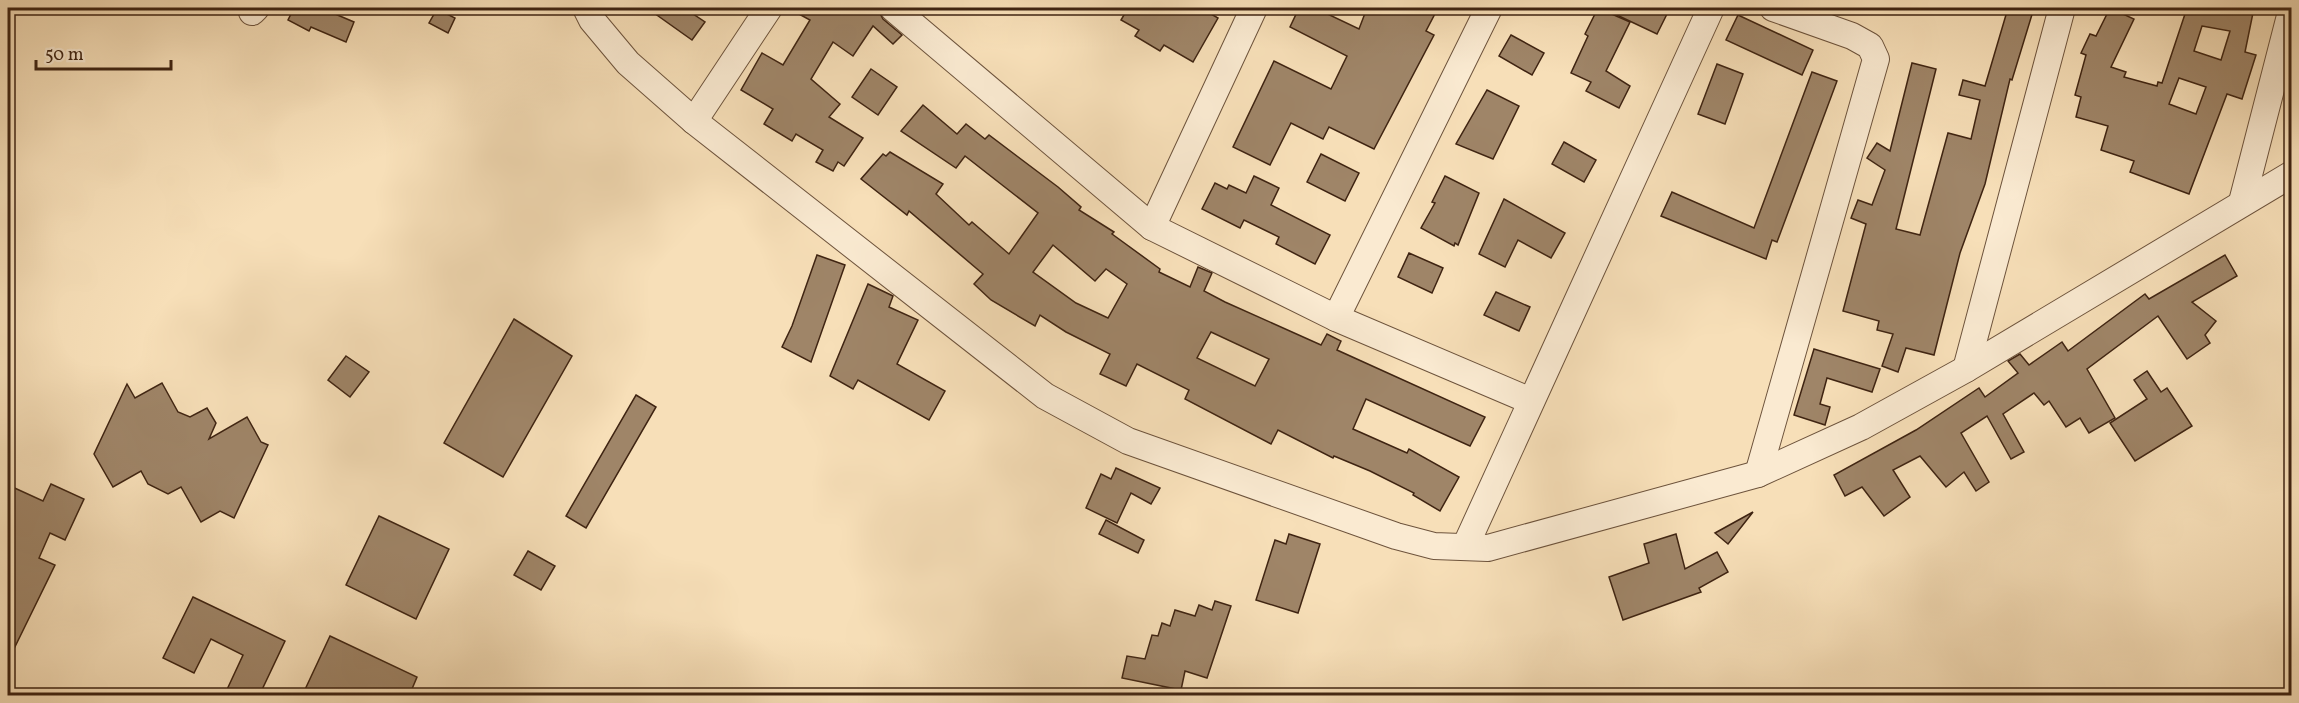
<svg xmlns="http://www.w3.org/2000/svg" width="2299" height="703" font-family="Vollkorn,serif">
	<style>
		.building { fill: #9f8568; stroke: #3f2412; stroke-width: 1.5; fill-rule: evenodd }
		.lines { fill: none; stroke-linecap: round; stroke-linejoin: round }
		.minor-casing { stroke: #6d533c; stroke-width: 28 }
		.minor { stroke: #faead1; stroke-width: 26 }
	</style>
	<rect width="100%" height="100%" fill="#f7dfb8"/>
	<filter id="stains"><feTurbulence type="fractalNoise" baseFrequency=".00333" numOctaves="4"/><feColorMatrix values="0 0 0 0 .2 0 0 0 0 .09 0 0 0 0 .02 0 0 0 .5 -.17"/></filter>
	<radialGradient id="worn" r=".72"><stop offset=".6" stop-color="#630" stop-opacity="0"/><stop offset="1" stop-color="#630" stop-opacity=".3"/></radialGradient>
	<g class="building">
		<path d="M294 8H321L354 22 346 42 311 27 309 31 288 20Z"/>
		<path d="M647 8H684L705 22 692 40Z"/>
		<path d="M788 8H877L883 19 902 35 893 44 873 26 853 56 833 42 811 79 840 104 829 117 863 138 844 166 838 162 833 171 816 162 823 150 796 134 792 141 764 124 773 109 741 90 762 53 783 65 810 20Z"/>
		<path d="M1128 8H1201L1218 18 1193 62 1164 45 1160 51 1135 36 1139 30 1121 20Z"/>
		<path d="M1299 8H1315L1359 29 1367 8H1438L1426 31 1434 35 1374 149 1329 127 1323 139 1291 123 1270 165 1233 147 1274 61 1331 89 1347 56 1290 27Z"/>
		<path d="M1598 8 1630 22 1606 71 1630 86 1619 108 1586 91 1591 82 1571 73 1588 36 1585 34Z"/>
		<path d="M1602 8H1670L1657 34Z"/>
		<path d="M2008 8H2034L2012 80 2010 79 1985 184 1960 253 1934 355 1906 348 1898 372 1882 366 1893 334 1877 330 1879 321 1843 311 1866 224 1851 218 1858 200 1872 205 1885 170 1867 158 1877 143 1890 151 1912 63 1936 69 1896 229 1920 235 1948 133 1971 139 1980 100 1959 95 1963 80 1985 86Z"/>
		<path d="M2110 8 2134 19 2111 67 2126 72 2124 77 2157 86 2158 82 2162 83 2187 8H2254L2245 52 2256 55 2242 99 2227 94 2189 194 2130 172 2134 161 2101 150 2108 126 2076 117 2081 97 2075 95 2086 55 2081 53 2090 34 2096 36ZM2202 26 2230 31 2221 60 2194 51ZM2179 78 2206 87 2196 114 2169 104Z"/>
		<path d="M437 9 455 18 448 33 429 23Z"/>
		<path d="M1738 15 1813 50 1802 75 1726 40Z"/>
		<path d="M1511 35 1544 53 1532 75 1499 56Z"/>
		<path d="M1717 64 1743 74 1725 124 1698 114Z"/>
		<path d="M871 69 897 87 878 115 852 97Z"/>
		<path d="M1812 72 1837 81 1777 242 1772 240 1766 259 1661 216 1672 192 1754 228Z"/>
		<path d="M1487 90 1519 106 1493 159 1456 144Z"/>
		<path d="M923 105 957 134 966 124 985 139 989 135 1058 187 1081 207 1079 210 1114 232 1112 234 1160 269 1159 272 1190 287 1198 267 1212 273 1204 291 1225 302 1321 345 1327 334 1341 341 1337 350 1485 417 1470 446 1366 399 1353 429 1407 453 1409 449 1459 477 1440 511 1413 495 1414 493 1370 471 1334 456 1333 458 1278 430 1271 444 1185 399 1189 390 1137 364 1126 386 1100 374 1110 354 1066 332 1040 315 1035 326 991 300 974 284 983 274 909 211 907 215 861 179 883 154 886 156 890 152 943 184 936 194 969 225 972 222 1009 254 1038 213 965 156 956 168 901 131ZM1053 245 1095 281 1106 269 1127 284 1108 318 1076 303 1033 272ZM1211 332 1269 359 1255 386 1197 358Z"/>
		<path d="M1564 142 1596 160 1584 182 1552 164Z"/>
		<path d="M1321 154 1359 173 1345 201 1307 182Z"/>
		<path d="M1254 176 1279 188 1271 205 1330 235 1315 264 1276 244 1279 237 1244 220 1240 228 1202 209 1215 183 1227 189 1229 185 1246 193Z"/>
		<path d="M1445 176 1479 193 1458 245 1455 243 1454 246 1421 228 1435 203 1432 202Z"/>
		<path d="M1504 199 1565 233 1551 258 1518 240 1505 267 1479 254Z"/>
		<path d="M1409 253 1443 268 1432 293 1398 277Z"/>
		<path d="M817 255 845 265 811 362 782 347 792 326Z"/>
		<path d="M2225 255 2237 276 2192 302 2216 321 2205 335 2210 343 2187 359 2158 316 2087 369 2115 418 2089 433 2080 418 2066 427 2049 401 2044 405 2034 393 2003 414 2024 452 2011 459 1987 416 1961 433 1989 482 1976 491 1964 472 1946 487 1920 456 1893 470 1910 497 1884 516 1862 487 1845 496 1834 475 1916 430 1979 388 1985 397 2018 373 2008 361 2020 354 2029 365 2062 342 2068 351 2145 294 2149 299Z"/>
		<path d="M868 284 893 296 889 307 918 320 897 364 945 391 929 420 858 380 853 389 830 376Z"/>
		<path d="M1496 292 1530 307 1519 331 1484 315Z"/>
		<path d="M514 319 572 356 503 477 444 443Z"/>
		<path d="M1814 349 1880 369 1872 392 1827 378 1820 404 1830 407 1825 425 1794 415Z"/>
		<path d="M346 356 369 372 350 397 328 380Z"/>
		<path d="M2147 371 2161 392 2167 388 2192 426 2135 461 2110 423 2147 399 2134 380Z"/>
		<path d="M162 383 178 412 190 417 207 408 216 423 209 439 247 417 261 442 268 445 234 518 220 511 201 522 181 487 168 494 148 484 141 471 113 487 94 454 127 384 135 398Z"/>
		<path d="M636 395 656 407 586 528 566 516Z"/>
		<path d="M1116 468 1160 488 1151 504 1131 493 1117 523 1086 508 1101 474 1111 479Z"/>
		<path d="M51 484 84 499 65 540 50 533 39 558 55 565 8 661V485L43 501Z"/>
		<path d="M1753 512 1728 544 1715 533Z"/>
		<path d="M379 516 449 549 416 619 346 585Z"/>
		<path d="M1106 520 1144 540 1138 553 1099 534Z"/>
		<path d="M1289 534 1320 544 1298 613 1256 600 1275 540 1286 544Z"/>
		<path d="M1676 534 1685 569 1717 552 1728 572 1699 588 1701 592 1623 620 1609 577 1649 563 1644 544Z"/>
		<path d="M528 551 555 566 541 590 514 575Z"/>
		<path d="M193 597 285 641 259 696H224L243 655 211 639 194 673 163 658Z"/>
		<path d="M1215 601 1231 606 1207 678 1185 671 1181 690 1122 678 1127 656 1145 659 1152 635 1158 636 1162 623 1170 626 1175 610 1195 616 1199 605 1212 610Z"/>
		<path d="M330 636 417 677 409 696H302Z"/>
	</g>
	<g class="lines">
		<g class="minor-casing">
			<g id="minor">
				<path d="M586 8 592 20 628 63 694 121 1045 396 1128 441 1396 536 1434 546 1488 548 1758 474 1861 427 1966 369 2292 174"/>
				<path d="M893 8 1152 227 1336 318 1531 401"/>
				<path d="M252 12 256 8"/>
				<path d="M694 121 769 8"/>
				<path d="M2242 202 2292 8"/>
				<path d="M1152 227 1254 8"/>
				<path d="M1336 318 1489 8"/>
				<path d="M1966 369 2062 8"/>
				<path d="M1758 474 1876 59 1870 46 1852 36 1773 8"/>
				<path d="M1465 547 1711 8"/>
			</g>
		</g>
		<use href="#minor" class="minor"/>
	</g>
	<rect width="2299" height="703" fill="none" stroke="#f7dfb8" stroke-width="30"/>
	<rect x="9" y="9" width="2281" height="685" fill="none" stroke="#3f2412" stroke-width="3"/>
	<rect x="15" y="15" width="2269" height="673" fill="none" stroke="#3f2412" stroke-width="1.5"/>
	<path d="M36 60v9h135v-9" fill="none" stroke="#3f2412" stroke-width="3"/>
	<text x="45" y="60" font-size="18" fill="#3f2412" stroke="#faead1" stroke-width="4.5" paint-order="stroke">50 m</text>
	<rect width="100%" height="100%" filter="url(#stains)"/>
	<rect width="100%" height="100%" fill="url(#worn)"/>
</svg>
